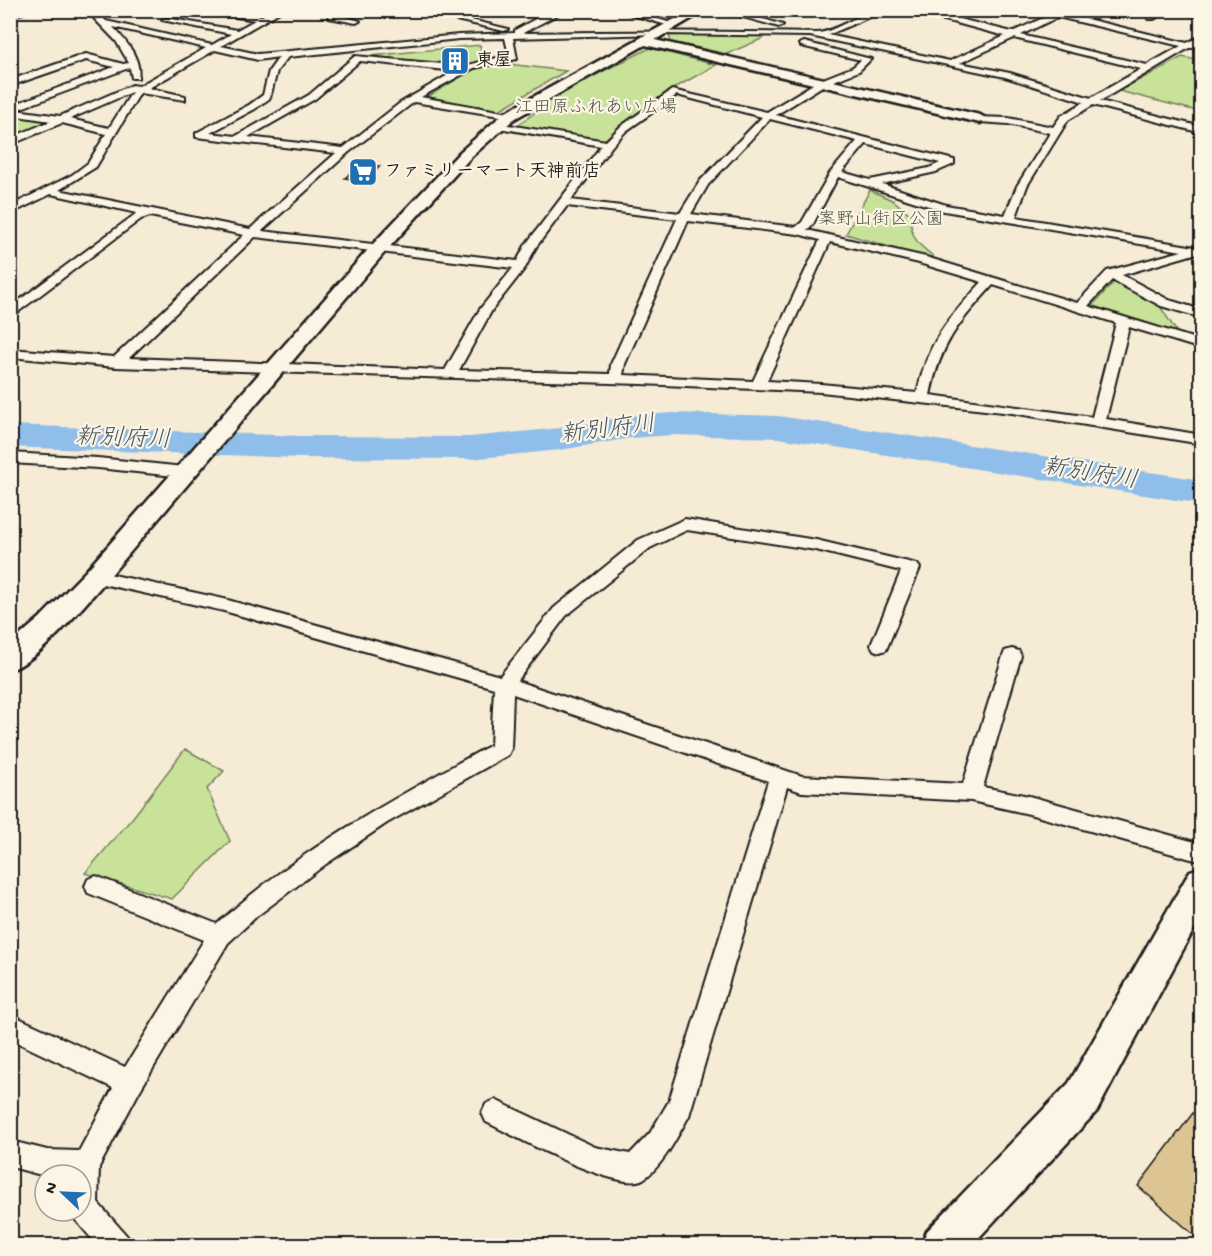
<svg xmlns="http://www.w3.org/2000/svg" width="1212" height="1256" font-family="'Gochi Hand','Klee One',sans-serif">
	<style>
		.green { fill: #c8e299; stroke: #727f5a; stroke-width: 1.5 }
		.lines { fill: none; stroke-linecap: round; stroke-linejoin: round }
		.river { fill: #8ebee9; fill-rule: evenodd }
		.building { fill: #dcc493; stroke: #1c1c1c; stroke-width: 1.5 }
		.street-casing { stroke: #1c1c1c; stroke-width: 4 }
		.secondary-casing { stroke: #1c1c1c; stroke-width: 5 }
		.street { fill: #fcf5e5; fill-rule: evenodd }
		.secondary { fill: #fcf5e5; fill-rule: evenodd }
		.labels { text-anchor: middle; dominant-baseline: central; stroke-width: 4.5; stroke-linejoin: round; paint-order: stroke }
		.far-poi-label { font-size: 18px; font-weight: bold; fill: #1c1c1c; stroke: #fcf5e5; text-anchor: start }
		.far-park-label { font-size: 18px; fill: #505742; stroke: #fcf5e5 }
		.water-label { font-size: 24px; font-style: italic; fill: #445564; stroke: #fcf5e5 }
	</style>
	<rect width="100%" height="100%" fill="#f6ebd5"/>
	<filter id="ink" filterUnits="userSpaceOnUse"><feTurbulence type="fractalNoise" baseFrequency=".0167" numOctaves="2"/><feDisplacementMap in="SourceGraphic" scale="12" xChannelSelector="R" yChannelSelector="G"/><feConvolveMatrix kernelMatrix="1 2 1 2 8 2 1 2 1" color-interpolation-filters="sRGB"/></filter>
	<g filter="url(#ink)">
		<g class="green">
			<path d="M757 34 764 38 727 54 671 42 669 35Z"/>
			<path d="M480 45 483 59 464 66 369 56Z"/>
			<path d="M650 48 716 65 669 91 604 140 517 126 563 91Z"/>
			<path d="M1182 57 1201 61V112L1119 91Z"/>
			<path d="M510 60H512L508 64 566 71 499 110 427 97 472 70Z"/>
			<path d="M11 114 51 120 11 138Z"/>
			<path d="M870 190 894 201 910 214C911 238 916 243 933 256L930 259 846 234Z"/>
			<path d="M1114 282 1160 306 1178 334 1090 308Z"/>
			<path d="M185 749 224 771 207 789 230 841 172 899 85 873 134 816Z"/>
		</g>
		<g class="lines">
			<path class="river" d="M672 413 778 416 1202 480V504L778 438 672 435 631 438 560 450 470 459 301 458 10 447V425L301 436 470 437 560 428 631 416Z"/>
		</g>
		<g class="building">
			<path d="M360 164 380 166 366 181 345 178Z"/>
			<path d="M1202 1101V1242L1138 1186Z"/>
		</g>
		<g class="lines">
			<g class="street-casing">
				<g id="street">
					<path d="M28 10 27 12 10 16V11Z"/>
					<path d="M86 10H95L106 21 212 45 231 34 162 20 166 18 237 30 255 20 194 10H218L262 16 273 10H283L221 46 258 54 459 35 515 33V30L539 17 513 10 545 14 566 10 523 33C621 31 719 31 817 33 835 33 861 10 886 10L828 35 950 61 1005 36 907 10H923L1012 32 1050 15 1033 10H1049L1187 43 1202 35V41L1194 48H1189L1100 101 1202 127V133L1093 105 1068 120 1027 186 1016 217 1201 248V252L1122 275 1169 300 1202 310V318L1161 306 1112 280 1088 306 1202 341V349L1129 327 1106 419 1202 435V444L1012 413 821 392 641 384 116 367 10 357V349L114 357 244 235 150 216 141 219 10 318V307L137 213 51 194 10 214V206L72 175 88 163 106 134 62 123 10 145V138L51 121 10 115V106L114 67 86 60 10 86V80L86 54 123 64 129 63 116 41ZM1058 17 1181 46 1147 65 1021 35ZM113 27 206 48 139 86 132 85 60 116 16 110 126 69 130 68 132 78H138C142 59 126 41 113 27ZM661 34 810 36 1005 77 1084 102 1061 116 1053 127 1008 118 977 117 975 119 980 122 1008 124 1050 133 1017 186 1005 215 946 205 882 184 936 172 954 164V160L776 115 824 85 859 71 871 59 804 42 800 44 801 46 861 60 853 67 818 81 767 112 672 90 620 127 606 141 496 123 494 125 499 128 601 146 526 244 517 261 262 231 349 152 414 102 512 118 514 116 509 113 421 97 474 68 517 59 513 38ZM505 38 509 55 464 66 355 56 309 95 236 136 210 133 255 109 270 98 277 71 288 57 459 39ZM1014 38 1141 69 1091 98 1010 73 960 63ZM215 50 258 60 279 57 269 71 263 95 249 105 196 133V137L336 153 250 229 59 190 96 167 140 93 185 100V96L149 88ZM360 61 455 71 400 103 343 148 248 137 315 99ZM132 92 109 128 70 119ZM677 95 762 117 700 181 680 213 571 200 612 146 626 131ZM770 119 857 141 830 173 802 222 796 227 691 214 708 185ZM866 144 940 163 929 168 870 180 842 172ZM838 177 944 211 1182 251 1107 271 1077 303 926 257 807 230 813 224ZM567 206 677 219 611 364 610 374 459 370 492 310 525 268 536 247ZM688 221 798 234 820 240 753 381 623 375 625 364ZM255 237 513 268 480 309 445 370 129 358ZM830 242 919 263 982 282C947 320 928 341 917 393L821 384 767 381ZM993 285 1116 323 1092 417 930 395C941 342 958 324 993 285Z"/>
					<path d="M338 10H349L340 15 360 21 356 23 329 18V14Z"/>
					<path d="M413 10H430L508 29 504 31Z"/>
					<path d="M616 10H630L677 25 673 27Z"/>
					<path d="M718 10H733L783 25 779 27Z"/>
					<path d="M1157 10H1167L1154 19H1148V15Z"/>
					<path d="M1178 10 1202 13V17L1179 12Z"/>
					<path d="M10 453 98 458 184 467 192 472 184 477 98 468 10 463Z"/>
					<path d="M685 519 816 540 917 564 920 568 886 650 880 652 874 650 871 645 901 571 816 550 687 530 650 548 566 616 517 681 802 776 963 784 1003 656 1005 651 1012 649 1019 651 1021 656 983 787 1029 796 1202 844V862L1029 814 971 801 802 792 787 787 689 1116C678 1135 662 1168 643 1179 619 1194 513 1135 486 1122L482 1113 486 1104 495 1100 595 1147 630 1154 650 1133 669 1101 768 781 513 694 511 749 508 755 387 823 326 864 257 916 228 943 139 1092 99 1167 98 1203 127 1236 131 1246H98L74 1218 71 1211H81V1175L45 1176 15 1168 10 1170V1143L15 1142 47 1150 79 1151 113 1088 10 1039V1014L125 1067 204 940 88 893 85 886 88 879 96 876 217 924C298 850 395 798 491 745L494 688 224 611 89 581 86 577 89 573 95 571 224 599 500 676 554 608 638 540Z"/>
				</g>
			</g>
			<g class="secondary-casing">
				<g id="secondary">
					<path d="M691 10H706L655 40 980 115 987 119 980 123 645 45 514 119 471 157 385 252 104 583C83 606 39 661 10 670V644L40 618 86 571 373 244 461 151 504 113Z"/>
					<path d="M1202 867V914L1097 1111 971 1246H921L927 1231 1069 1083 1190 871Z"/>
				</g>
			</g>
			<use href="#street" class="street"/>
			<use href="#secondary" class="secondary"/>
		</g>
	</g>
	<defs>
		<g id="building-square" transform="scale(1.5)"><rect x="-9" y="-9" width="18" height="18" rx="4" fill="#1f6fb2" stroke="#fcf5e5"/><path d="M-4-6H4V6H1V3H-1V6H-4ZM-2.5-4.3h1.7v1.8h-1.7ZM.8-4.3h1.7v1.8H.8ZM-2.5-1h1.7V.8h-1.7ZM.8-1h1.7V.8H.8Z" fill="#fff"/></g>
		<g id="supermarket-square" transform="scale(1.5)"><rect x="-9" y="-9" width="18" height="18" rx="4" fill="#1f6fb2" stroke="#fcf5e5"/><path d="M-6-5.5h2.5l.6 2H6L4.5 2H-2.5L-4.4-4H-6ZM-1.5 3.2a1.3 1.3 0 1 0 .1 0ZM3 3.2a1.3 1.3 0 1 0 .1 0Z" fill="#fff"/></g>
	</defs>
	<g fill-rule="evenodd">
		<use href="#building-square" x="455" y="61"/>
		<use href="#supermarket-square" x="363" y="172"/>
	</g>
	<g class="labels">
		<g class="far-poi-label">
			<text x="476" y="61">東屋</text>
			<text x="384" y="172">ファミリーマート天神前店</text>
		</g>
		<g class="far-park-label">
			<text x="596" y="108">江田原ふれあい広場</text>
			<text x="881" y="220">案野山街区公園</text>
		</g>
		<g class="water-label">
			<text transform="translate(608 431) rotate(-7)">新別府川</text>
			<text transform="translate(123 440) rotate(2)">新別府川</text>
			<text transform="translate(1090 475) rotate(9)">新別府川</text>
		</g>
	</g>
	<rect width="1212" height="1256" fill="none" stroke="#fcf5e5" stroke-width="36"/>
	<rect x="18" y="18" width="1176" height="1220" fill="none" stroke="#1c1c1c" stroke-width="2" filter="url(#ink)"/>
	<g transform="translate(63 1193) rotate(293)"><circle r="28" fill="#fcf5e5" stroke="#a29e95" stroke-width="1.5"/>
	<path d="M0-4.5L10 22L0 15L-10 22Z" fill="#1f6fb2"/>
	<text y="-9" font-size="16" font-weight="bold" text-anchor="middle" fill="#1c1c1c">N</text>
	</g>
</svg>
